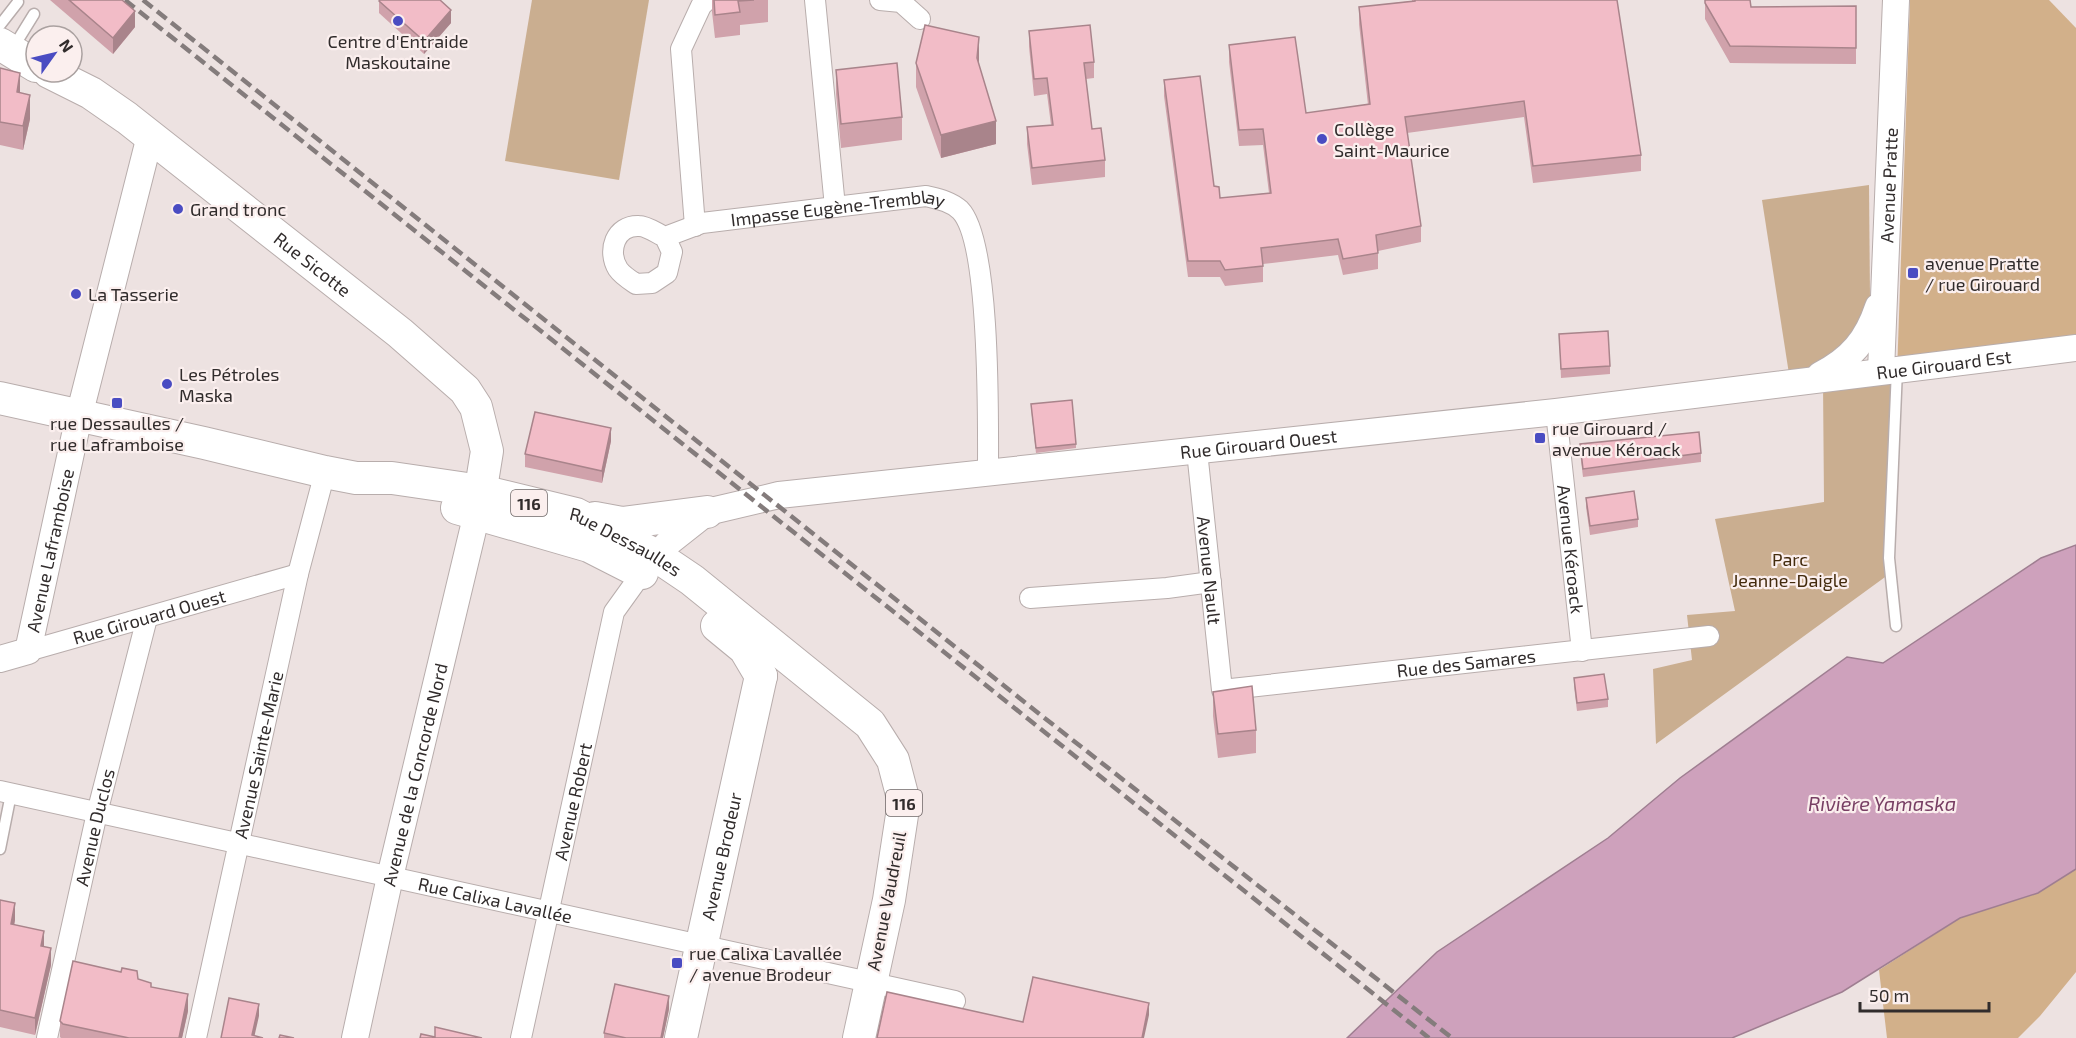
<svg xmlns="http://www.w3.org/2000/svg" width="2076" height="1038" font-family="'Exo 2',sans-serif">
	<style>
		.green { fill: #caae90 }
		.forest { fill: #d2b08a }
		.water { fill: #cea1bc; stroke: #9f7e91; stroke-width: 1.5 }
		.lines { fill: none; stroke-linecap: round; stroke-linejoin: round }
		.service-casing { stroke: #b8adac; stroke-width: 13 }
		.minor-casing { stroke: #b8adac; stroke-width: 22 }
		.tertiary-casing { stroke: #b8adac; stroke-width: 28 }
		.primary-casing { stroke: #b8adac; stroke-width: 34 }
		.service { stroke: #fff; stroke-width: 10 }
		.minor { stroke: #fff; stroke-width: 20 }
		.tertiary { stroke: #fff; stroke-width: 26 }
		.primary { stroke: #fff; stroke-width: 32 }
		.rail { stroke: #847c7c; stroke-width: 4.5; stroke-dasharray: 12 6; stroke-linecap: butt }
		.wall { fill: #d0a2ab }
		.shaded-wall { fill: #a9848b }
		.building { fill: #f2bcc7; stroke: #a9848b; stroke-width: 1.5 }
		.poi-dot { fill: #4a4cc2; stroke: #fbefee; stroke-width: 2 }
		.labels { text-anchor: middle; dominant-baseline: central; stroke-width: 4.5; stroke-linejoin: round; paint-order: stroke }
		.shield { fill: #fbefee; stroke: #6e6666; stroke-width: 1.5 }
		.shield-label { font-size: 16px; font-weight: bold; fill: #312c2c }
		.poi-label { font-size: 18px; fill: #312c2c; stroke: #fbefee; text-anchor: start }
		.street-label { font-size: 18px; fill: #312c2c; stroke: #fbefee }
		.park-label { font-size: 18px; fill: #432b0d; stroke: #fbefee }
		.water-label { font-size: 20px; font-style: italic; fill: #783f64; stroke: #fbefee }
	</style>
	<rect width="100%" height="100%" fill="#ede2e1"/>
	<g class="green">
		<path d="M532 0H649L619 180 505 161Z"/>
		<path d="M1869 185 1870 298 1854 345 1812 368 1789 374 1762 200Z"/>
		<path d="M1897 373 1892 572 1656 744 1653 669 1692 660 1687 615 1735 611 1715 519 1824 502 1823 383Z"/>
	</g>
	<g class="forest">
		<path d="M1910 0H2049L2076 28V350L1897 373Z"/>
		<path d="M2076 869V972L2040 1016 2018 1038H1887L1879 970 1960 918 2038 893Z"/>
	</g>
	<path class="water" d="M2076 545V869L2038 893 1960 918 1842 992 1732 1038H1347L1437 952 1608 838 1680 778 1847 657 1883 663 2041 558Z"/>
	<g class="lines">
		<g class="service-casing">
			<g id="service">
				<path d="M0 25 18 2"/>
				<path d="M13 48 34 14"/>
				<path d="M1896 626 1889 558 1897 369"/>
				<path d="M0 849 11 794"/>
			</g>
		</g>
		<g class="minor-casing">
			<g id="minor">
				<path d="M815 0 835 207"/>
				<path d="M880 0 901 2 920 19"/>
				<path d="M695 226 681 49 701 6 707 0"/>
				<path id="s1" d="M665 237 672 252 667 273 652 283 636 284C630 280 622 275 618 269 607 251 615 225 639 226 647 226 658 234 665 237L702 223 926 196C938 199 950 201 960 210 991 241 988 424 988 473"/>
				<path id="s2" d="M1556 412 1582 651"/>
				<path id="s3" d="M1197 451 1222 690 1709 636"/>
				<path d="M1030 598 1167 588 1211 582"/>
				<path id="s4" d="M28 651 298 574"/>
				<path id="s5" d="M0 791 955 1001"/>
				<path id="s6" d="M47 1038 97 813 147 618"/>
				<path id="s7" d="M196 1038 298 574 325 472"/>
				<path id="s8" d="M521 1038 614 612 642 573"/>
			</g>
		</g>
		<g class="tertiary-casing">
			<g id="tertiary">
				<path id="s9" d="M1881 371 1896 0"/>
				<path d="M1820 375C1851 359 1867 340 1878 307"/>
				<path id="s10" d="M645 568 669 542 707 512 779 495 1556 412 2076 348"/>
				<path id="s11" d="M0 659 28 651 79 416 150 136"/>
				<path id="s12" d="M355 1038 390 877 477 513"/>
			</g>
		</g>
		<g class="primary-casing">
			<g id="primary">
				<path d="M0 44 36 66"/>
				<path id="s13" d="M49 72 91 93 127 118 400 333 465 390 476 407 487 451 477 513"/>
				<path id="s14" d="M0 398 204 443 325 472 356 478H392L481 491 576 514 655 555 692 580 870 724 893 760 904 802 889 900 859 1038"/>
				<path d="M457 508 589 546 642 573"/>
				<path d="M595 518 622 523 707 512"/>
				<path d="M717 626 745 649 761 676"/>
				<path id="s15" d="M681 1038 761 676"/>
			</g>
		</g>
		<use href="#service" class="service"/>
		<use href="#minor" class="minor"/>
		<use href="#tertiary" class="tertiary"/>
		<use href="#primary" class="primary"/>
		<g class="rail">
			<path d="M125 0 1429 1038"/>
			<path d="M143 0 1042 716 1452 1038"/>
		</g>
	</g>
	<g class="wall">
		<path d="M50 0H122L135 27 113 54Z"/>
		<path d="M712 0H768V22L740 25V35L715 38 712 12Z"/>
		<path d="M1412 0H1617L1641 155V171L1533 183 1524 117 1407 133 1421 226V242L1378 251V269L1343 275 1338 255 1263 264V282L1225 286 1220 277H1188L1164 96V80L1220 198 1269 193 1263 145 1239 146 1229 62V45L1306 113 1368 105 1359 24V7L1412 1Z"/>
		<path d="M1705 0 1751 7 1856 6V64L1730 63 1705 19Z"/>
		<path d="M379 1 451 23 424 54 379 13Z"/>
		<path d="M1029 31 1094 62V78L1086 79 1092 129 1105 160V177L1032 185 1027 144V127L1051 125 1047 94 1034 96 1029 47Z"/>
		<path d="M979 60V65L996 144 941 158 916 87V63Z"/>
		<path d="M0 68 20 93 30 119 23 150 0 145Z"/>
		<path d="M836 70 902 117V140L841 148 836 94Z"/>
		<path d="M1559 334 1610 366V374L1561 378Z"/>
		<path d="M1031 408 1076 444V448L1036 453Z"/>
		<path d="M611 441 602 483 525 467V454Z"/>
		<path d="M1580 444 1701 453V462L1583 477 1580 452Z"/>
		<path d="M1586 498 1638 519V527L1590 535 1586 507Z"/>
		<path d="M1574 678 1608 699V707L1577 711 1574 686Z"/>
		<path d="M1213 692 1256 730V753L1218 758 1213 716Z"/>
		<path d="M0 900 15 920 14 925 44 946 51 965 35 1035 0 1027Z"/>
		<path d="M138 979 188 1011 182 1038H61L60 1037V1021Z"/>
		<path d="M669 1009 663 1038H604V1033Z"/>
	</g>
	<g class="shaded-wall">
		<path d="M451 10V23L424 54V41Z"/>
		<path d="M135 11V27L113 54V38Z"/>
		<path d="M979 37V60L977 82V58Z"/>
		<path d="M20 73V96L17 92Z"/>
		<path d="M30 95V119L23 150V126Z"/>
		<path d="M996 121V144L941 158V135Z"/>
		<path d="M611 428V441L602 483V471Z"/>
		<path d="M15 903V920L11 941V924Z"/>
		<path d="M44 931V948L41 946Z"/>
		<path d="M51 948V965L35 1035V1018Z"/>
		<path d="M188 994V1011L182 1038H179Z"/>
		<path d="M669 996V1009L663 1038H661Z"/>
		<path d="M1149 1003V1015L1144 1038H1142Z"/>
		<path d="M259 1004V1016L254 1038 252 1035Z"/>
	</g>
	<g class="building">
		<path d="M69 0H122L135 11 113 38Z"/>
		<path d="M380 0H440L451 10 424 41 379 1Z"/>
		<path d="M714 0H754L738 1 740 12 715 15Z"/>
		<path d="M1415 0H1617L1641 155 1533 166 1524 101 1405 117 1421 226 1376 235 1378 253 1343 259 1338 239 1261 248 1263 266 1225 270 1220 261H1188L1164 80 1200 76 1214 186 1219 187 1220 198 1271 193 1263 129 1239 130 1229 45 1295 37 1306 113 1370 104 1359 7 1415 1Z"/>
		<path d="M1705 0H1750L1751 7 1856 6V48L1730 46 1705 3Z"/>
		<path d="M925 25 979 37 977 58 996 121 941 135 916 63Z"/>
		<path d="M1090 25 1094 62 1084 63 1092 129 1101 128 1105 160 1032 168 1027 127 1053 125 1047 78 1034 79 1029 31Z"/>
		<path d="M897 63 902 117 841 124 836 70Z"/>
		<path d="M0 68 20 73 17 92 30 95 23 126 0 122Z"/>
		<path d="M1608 331 1610 366 1561 369 1559 334Z"/>
		<path d="M1072 400 1076 444 1036 448 1031 404Z"/>
		<path d="M535 412 611 428 602 471 525 454Z"/>
		<path d="M1699 432 1701 453 1583 469 1580 444Z"/>
		<path d="M1634 491 1638 519 1590 526 1586 498Z"/>
		<path d="M1604 674 1608 699 1577 703 1574 678Z"/>
		<path d="M1252 686 1256 730 1218 734 1213 692Z"/>
		<path d="M0 900 15 903 11 924 44 931 41 946 51 948 35 1018 0 1010Z"/>
		<path d="M73 961 121 972 122 968 137 971 138 979 151 983V987L188 994 179 1038H129L63 1024 60 1021Z"/>
		<path d="M1033 977 1149 1003 1142 1038H877L887 992 1023 1022Z"/>
		<path d="M615 984 669 996 661 1038H626L604 1033Z"/>
		<path d="M229 998 259 1004 252 1035 263 1038H221Z"/>
		<path d="M435 1027 482 1038H420L421 1034 435 1037Z"/>
		<path d="M280 1035 294 1038H279Z"/>
	</g>
	<g class="poi-dot">
		<circle cx="398" cy="21" r="6"/>
		<circle cx="1322" cy="139" r="6"/>
		<circle cx="178" cy="209" r="6"/>
		<rect x="1907" y="267" width="12" height="12" rx="3"/>
		<circle cx="76" cy="294" r="6"/>
		<circle cx="167" cy="384" r="6"/>
		<rect x="111" y="397" width="12" height="12" rx="3"/>
		<rect x="1534" y="432" width="12" height="12" rx="3"/>
		<rect x="671" y="957" width="12" height="12" rx="3"/>
	</g>
	<g class="labels">
		<g class="shield">
			<rect x="511" y="490" width="36" height="26" rx="4.5"/>
			<rect x="886" y="790" width="36" height="26" rx="4.5"/>
		</g>
		<g class="shield-label">
			<text x="529" y="503">116</text>
			<text x="904" y="803">116</text>
		</g>
		<g class="poi-label">
			<text x="398" y="41" text-anchor="middle">Centre d'Entraide<tspan x="398" dy="21">Maskoutaine</tspan></text>
			<text x="1334" y="129">Collège<tspan x="1334" dy="21">Saint-Maurice</tspan></text>
			<text x="190" y="209">Grand tronc</text>
			<text x="1925" y="263">avenue Pratte<tspan x="1925" dy="21">/ rue Girouard</tspan></text>
			<text x="88" y="294">La Tasserie</text>
			<text x="179" y="374">Les Pétroles<tspan x="179" dy="21">Maska</tspan></text>
			<text x="117" y="423" text-anchor="middle">rue Dessaulles /<tspan x="117" dy="21">rue Laframboise</tspan></text>
			<text x="1552" y="428">rue Girouard /<tspan x="1552" dy="21">avenue Kéroack</tspan></text>
			<text x="689" y="953">rue Calixa Lavallée<tspan x="689" dy="21">/ avenue Brodeur</tspan></text>
		</g>
		<g class="street-label">
			<text stroke="none"><textPath href="#s9" startOffset="186">Avenue Pratte</textPath></text>
			<text stroke="none"><textPath href="#s1" startOffset="360">Impasse Eugène-Tremblay</textPath></text>
			<text stroke="none"><textPath href="#s13" startOffset="327">Rue Sicotte</textPath></text>
			<text stroke="none"><textPath href="#s10" startOffset="1330">Rue Girouard Est</textPath></text>
			<text stroke="none"><textPath href="#s10" startOffset="640">Rue Girouard Ouest</textPath></text>
			<text stroke="none"><textPath href="#s14" startOffset="645">Rue Dessaulles</textPath></text>
			<text stroke="none"><textPath href="#s2" startOffset="138">Avenue Kéroack</textPath></text>
			<text stroke="none"><textPath href="#s11" startOffset="132">Avenue Laframboise</textPath></text>
			<text stroke="none"><textPath href="#s3" startOffset="120">Avenue Nault</textPath></text>
			<text stroke="none"><textPath href="#s4" startOffset="126">Rue Girouard Ouest</textPath></text>
			<text stroke="none"><textPath href="#s3" startOffset="486">Rue des Samares</textPath></text>
			<text stroke="none"><textPath href="#s7" startOffset="290">Avenue Sainte-Marie</textPath></text>
			<text stroke="none"><textPath href="#s12" startOffset="270">Avenue de la Concorde Nord</textPath></text>
			<text stroke="none"><textPath href="#s8" startOffset="242">Avenue Robert</textPath></text>
			<text stroke="none"><textPath href="#s6" startOffset="216">Avenue Duclos</textPath></text>
			<text stroke="none"><textPath href="#s15" startOffset="186">Avenue Brodeur</textPath></text>
			<text stroke="none"><textPath href="#s5" startOffset="507">Rue Calixa Lavallée</textPath></text>
			<text transform="translate(886 901) rotate(-79)">Avenue Vaudreuil</text>
		</g>
		<g class="park-label">
			<text x="1790" y="559">Parc<tspan x="1790" dy="21">Jeanne-Daigle</tspan></text>
		</g>
		<g class="water-label">
			<text x="1882" y="803">Rivière Yamaska</text>
		</g>
	</g>
	<g transform="translate(54 54) rotate(56)"><circle r="28" fill="#fbefee" stroke="#aaa1a0" stroke-width="1.5"/>
	<path d="M0-4.5L10 22L0 15L-10 22Z" fill="#4a4cc2"/>
	<text y="-9" font-size="16" font-weight="bold" text-anchor="middle" fill="#312c2c">N</text>
	</g>
	<path d="M1860 1002v9h129v-9" fill="none" stroke="#312c2c" stroke-width="3"/>
	<text x="1869" y="1002" font-size="18" fill="#312c2c" stroke="#fbefee" stroke-width="4.5" paint-order="stroke">50 m</text>
</svg>
